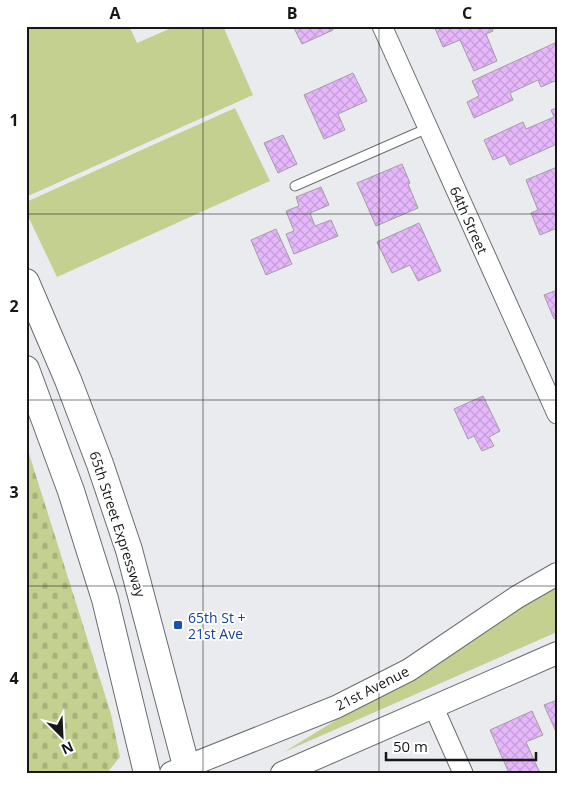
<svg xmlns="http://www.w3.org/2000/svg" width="583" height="799" font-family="'Open Sans',sans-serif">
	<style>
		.green { fill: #c3d090 }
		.cemetery { fill: url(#cemetery-stones) }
		.building { fill: url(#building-cross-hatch); stroke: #a29fa2 }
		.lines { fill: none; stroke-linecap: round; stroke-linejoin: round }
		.service-casing { stroke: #6b6c6f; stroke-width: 11 }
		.minor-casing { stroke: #6b6c6f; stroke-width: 21 }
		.tertiary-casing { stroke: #6b6c6f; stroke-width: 24 }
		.secondary-casing { stroke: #6b6c6f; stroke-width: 28 }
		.service { stroke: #fff; stroke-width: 9 }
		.minor { stroke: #fff; stroke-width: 19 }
		.tertiary { stroke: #fff; stroke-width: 22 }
		.secondary { stroke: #fff; stroke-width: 26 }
		.grid { fill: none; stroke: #171718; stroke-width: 1; stroke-opacity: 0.55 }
		.transit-dot { fill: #1a4fb4; stroke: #fff; stroke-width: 2 }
		.labels { text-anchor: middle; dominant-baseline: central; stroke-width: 4; stroke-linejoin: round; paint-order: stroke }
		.street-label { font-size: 14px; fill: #171718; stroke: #fff }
		.transit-label { font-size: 14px; fill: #164399; stroke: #fff; text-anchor: start }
		.neatline { fill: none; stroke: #171718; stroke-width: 2 }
		.grid-label { font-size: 16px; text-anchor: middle; font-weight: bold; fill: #171718 }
	</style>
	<defs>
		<pattern id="cemetery-stones" width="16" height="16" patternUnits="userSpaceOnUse" patternTransform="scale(1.25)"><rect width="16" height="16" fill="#c3d090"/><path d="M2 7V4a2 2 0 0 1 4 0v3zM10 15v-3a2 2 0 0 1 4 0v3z" fill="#a7b27b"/></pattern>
		<pattern id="building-cross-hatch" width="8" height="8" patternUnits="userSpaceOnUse" patternTransform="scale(1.25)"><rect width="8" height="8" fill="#e7b7fc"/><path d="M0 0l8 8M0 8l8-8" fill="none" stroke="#c59dd7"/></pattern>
	</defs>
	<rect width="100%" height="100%" fill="#e9ebee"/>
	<g class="green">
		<path d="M26 26H129L137 43 176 26H223L253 95 26 197Z"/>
		<path d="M235 108 270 181 57 277 26 212V202Z"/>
		<path d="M557 584V632L284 752Z"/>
	</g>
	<path class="cemetery" d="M26 444 111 714 120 757 107 773H26Z"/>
	<g class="building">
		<path d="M293 26H331L333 30 302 44Z"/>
		<path d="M434 26H492L493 31 486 34 497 61 474 71 460 40 443 47Z"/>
		<path d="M557 42V80L541 87 538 80 510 93 513 100 474 118 467 102 479 96 472 81Z"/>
		<path d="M353 73 367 101 338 114 345 130 324 139 304 95Z"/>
		<path d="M557 108V144L510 165 505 155 493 160 484 140 523 122 526 129 554 117 551 110Z"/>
		<path d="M283 135 297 164 278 173 264 143Z"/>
		<path d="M402 164 410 183 408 184 418 208 376 226 357 183Z"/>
		<path d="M557 167V228L540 235 531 213 538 210 526 180Z"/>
		<path d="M321 187 329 205 310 213 315 226 331 220 338 236 294 254 286 234 294 231 286 211 299 206 296 197Z"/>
		<path d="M419 223 441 271 418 281 410 265 392 273 377 242Z"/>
		<path d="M276 229 292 264 266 275 251 240Z"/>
		<path d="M557 290V317L554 319 544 295Z"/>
		<path d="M483 396 500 431 489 437 494 446 482 451 474 436 468 439 454 409Z"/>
		<path d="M557 700V734L544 705Z"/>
		<path d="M532 711 543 735 526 742 540 773H509L490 730Z"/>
	</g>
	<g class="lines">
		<g class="service-casing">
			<path id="service" d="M295 186 428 128"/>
		</g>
		<g class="minor-casing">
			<g id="minor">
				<path d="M382 26 557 414"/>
				<path d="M434 708 463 773"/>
			</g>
		</g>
		<g class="tertiary-casing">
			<g id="tertiary">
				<path d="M171 773 336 707 409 670 517 597 557 574"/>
				<path d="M282 773 557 653"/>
			</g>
		</g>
		<g class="secondary-casing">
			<g id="secondary">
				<path d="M26 282 68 380 100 464 129 550 188 773"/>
				<path d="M26 369 71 491 105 599 147 773"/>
			</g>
		</g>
		<use href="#service" class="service"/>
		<use href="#minor" class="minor"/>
		<use href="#tertiary" class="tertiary"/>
		<use href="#secondary" class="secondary"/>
	</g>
	<path class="grid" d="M203 26V773M379 26V773M26 214H557M26 400H557M26 586H557"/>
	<rect class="transit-dot" x="173" y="620" width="10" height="10" rx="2.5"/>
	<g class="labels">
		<g class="street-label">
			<text transform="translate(469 220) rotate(66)">64th Street</text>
			<text transform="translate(118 524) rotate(72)">65th Street Expressway</text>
			<text transform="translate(372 688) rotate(-27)">21st Avenue</text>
		</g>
		<g class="transit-label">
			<text x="188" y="617">65th St +<tspan x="188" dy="16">21st Ave</tspan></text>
		</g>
	</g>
	<rect width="583" height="799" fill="none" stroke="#ffffff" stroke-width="55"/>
	<g transform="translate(62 736) rotate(156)" stroke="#ffffff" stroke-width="4" paint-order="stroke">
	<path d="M0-4L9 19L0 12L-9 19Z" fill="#171718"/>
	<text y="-8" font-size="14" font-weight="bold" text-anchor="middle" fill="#171718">N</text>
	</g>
	<path d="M386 752v8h150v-8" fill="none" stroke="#171718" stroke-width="2.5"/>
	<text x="393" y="752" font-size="15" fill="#171718" stroke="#ffffff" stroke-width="4" paint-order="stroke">50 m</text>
	<rect x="28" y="28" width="528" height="744" class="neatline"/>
	<g class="grid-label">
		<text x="115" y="19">A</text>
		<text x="292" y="19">B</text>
		<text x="467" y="19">C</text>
		<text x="14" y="126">1</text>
		<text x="14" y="312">2</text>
		<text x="14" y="498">3</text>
		<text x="14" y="684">4</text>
	</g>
</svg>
